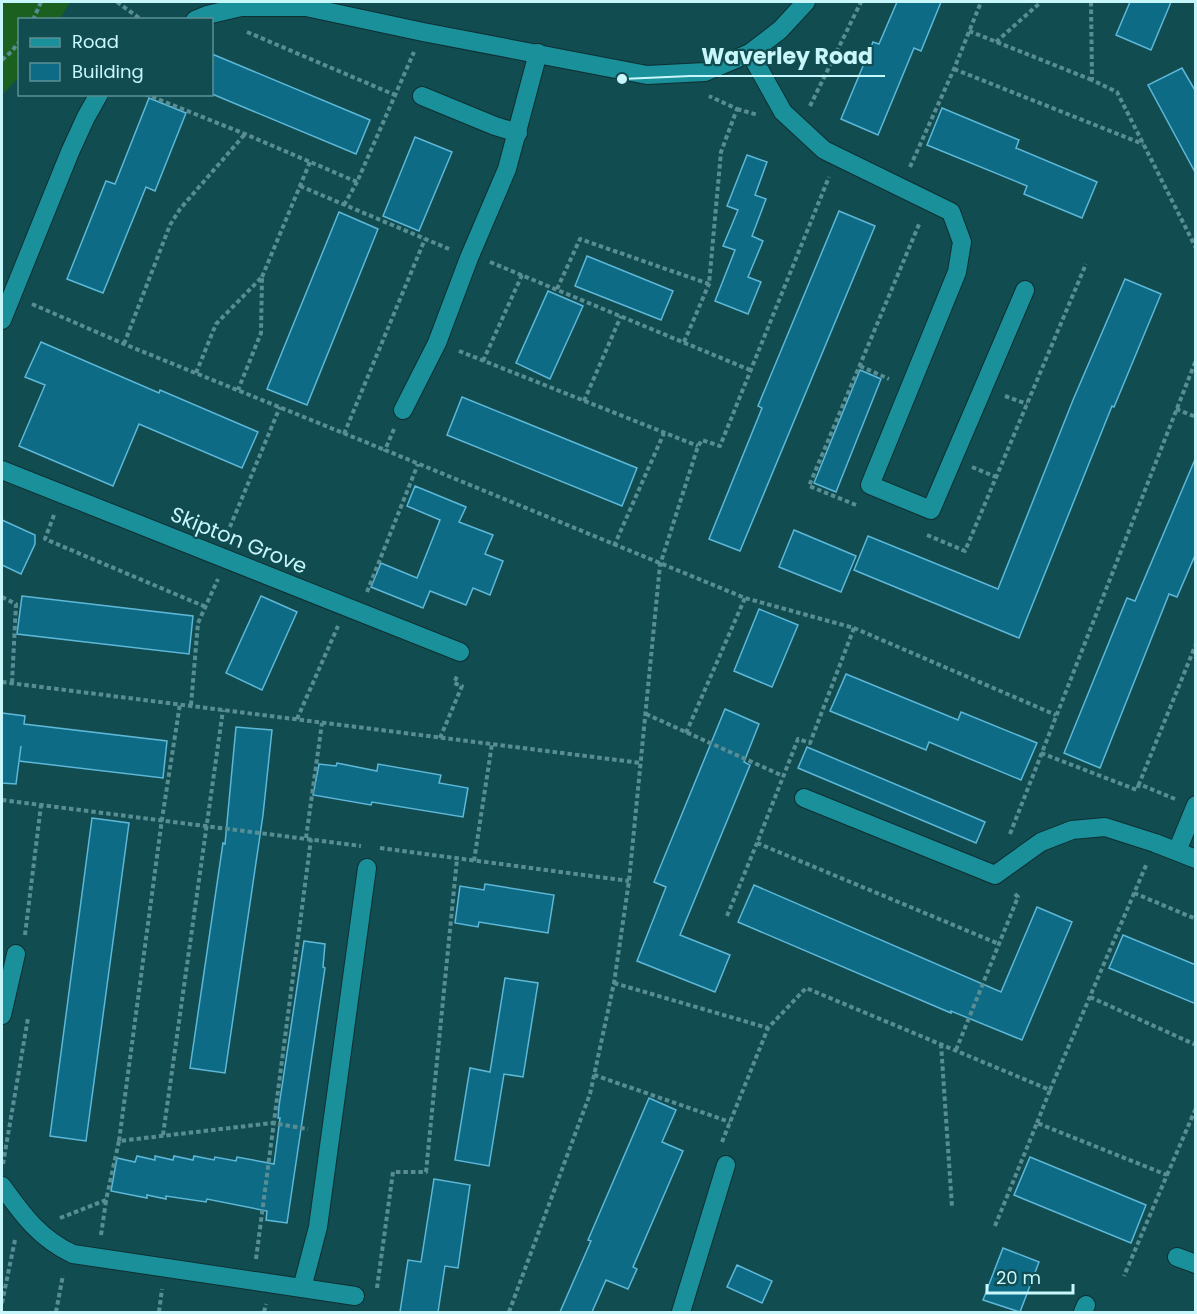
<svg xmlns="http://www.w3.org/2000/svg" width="1197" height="1314" font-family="Poppins,sans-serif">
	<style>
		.green { fill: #1c6020 }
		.building { fill: #0d6b86; stroke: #5eb7d7; stroke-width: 1.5 }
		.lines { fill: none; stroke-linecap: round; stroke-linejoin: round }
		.minor-casing { stroke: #0e2f32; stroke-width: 20 }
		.path { stroke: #588e93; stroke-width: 4; stroke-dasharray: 4.5 3; stroke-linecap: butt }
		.minor { stroke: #1a909a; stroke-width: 18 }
		.labels { text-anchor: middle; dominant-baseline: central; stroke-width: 4.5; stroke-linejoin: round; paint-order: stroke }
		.street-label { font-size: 21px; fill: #c7f6fb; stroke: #114c51 }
		.leader { fill: none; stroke: #c7f6fb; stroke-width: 2 }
		.callout-dot { fill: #c7f6fb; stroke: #114c51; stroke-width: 2 }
		.callout-label { font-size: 22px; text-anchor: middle; font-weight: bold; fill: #c7f6fb; stroke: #114c51; stroke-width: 4.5; stroke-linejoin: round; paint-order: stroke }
	</style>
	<rect width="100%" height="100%" fill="#114c51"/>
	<path class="green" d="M7 2H70L60 19 20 20 19 77 2 95V5Z"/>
	<g class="building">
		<path d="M897 2H941L921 51 914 48 878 135 841 119 873 42 879 44Z"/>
		<path d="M1130 2H1171L1151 50 1116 35Z"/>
		<path d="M212 54 370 120 356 154 212 94Z"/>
		<path d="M1182 68 1196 92V174L1148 85Z"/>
		<path d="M149 98 186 113 155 191 146 187 103 293 67 279 106 181 115 184Z"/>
		<path d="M942 108 1019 140 1016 148 1097 182 1082 218 1024 194 1027 186 927 145Z"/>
		<path d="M415 137 452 152 419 231 383 216Z"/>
		<path d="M747 155 767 162 755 195 766 199 752 236 763 241 748 277 761 282 748 314 715 301 735 250 723 246 738 210 727 206Z"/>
		<path d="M839 211 875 226 740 551 709 539 762 408 758 406Z"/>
		<path d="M339 212 378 229 307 405 267 389Z"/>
		<path d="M587 256 673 291 661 320 575 286Z"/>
		<path d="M1125 279 1161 294 1114 407 1112 406 1019 638 854 570 868 536 998 589 1073 400Z"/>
		<path d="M548 291 583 306 550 379 516 363Z"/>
		<path d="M41 342 159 393 160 390 258 432 242 468 139 424 113 486 19 446 45 385 25 377Z"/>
		<path d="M860 370 881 379 836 492 814 483Z"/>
		<path d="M462 397 637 468 622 506 447 435Z"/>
		<path d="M1196 457V553L1177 597 1169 594 1100 768 1064 753 1127 598 1135 601Z"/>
		<path d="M415 486 466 507 459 522 493 535 485 554 503 561 490 595 473 588 466 605 430 591 423 608 371 587 381 563 417 578 440 520 407 506Z"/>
		<path d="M2 520 35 535V544L21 574 2 565Z"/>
		<path d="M794 530 856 556 841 592 779 567Z"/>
		<path d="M22 596 193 616 189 654 17 634Z"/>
		<path d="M261 596 297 612 262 690 226 673Z"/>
		<path d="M759 609 798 625 772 687 734 671Z"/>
		<path d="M846 674 958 720 961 712 1037 743 1021 780 929 742 926 750 830 711Z"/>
		<path d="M725 709 759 724 744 762 750 765 680 935 730 955 715 992 637 961 666 887 654 882Z"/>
		<path d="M2 713 25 716 24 724 167 741 163 778 19 761 21 746 16 784 2 783Z"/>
		<path d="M236 727 272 730 263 815 225 1073 190 1068 223 843 225 844Z"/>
		<path d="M807 747 985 822 976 843 798 768Z"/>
		<path d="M337 763 377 771 378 764 441 775 439 783 468 788 463 817 372 802 371 805 313 795 319 764 336 766Z"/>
		<path d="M92 818 129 823 86 1141 50 1136Z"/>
		<path d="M485 884 554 895 548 933 479 922 478 927 455 923 460 886 484 890Z"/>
		<path d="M754 885 1001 992 1037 907 1072 922 1022 1040 951 1011V1013L738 922Z"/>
		<path d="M1123 935 1196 965V1004L1109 968Z"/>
		<path d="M304 941 325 944 323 967 325 968 287 1223 266 1220 267 1211 207 1199 206 1202 166 1196V1199L147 1195V1198L111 1191 117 1158 135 1162 137 1156 155 1160V1156L173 1160 174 1156 193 1160 194 1156 214 1160 215 1157 236 1161 237 1157 274 1164 280 1118H278L279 1106Z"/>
		<path d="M505 978 538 983 523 1077 504 1074 489 1166 455 1160 470 1068 490 1072Z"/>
		<path d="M649 1098 676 1110 662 1142 683 1151 633 1267 637 1269 628 1289 606 1280 592 1312H560L591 1241 588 1240Z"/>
		<path d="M1030 1157 1146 1205 1131 1243 1014 1195Z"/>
		<path d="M434 1179 470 1185 458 1268 445 1266 438 1312H400L408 1260 421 1262Z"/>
		<path d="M1003 1248 1039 1262 1020 1312 983 1300Z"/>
		<path d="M737 1265 772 1281 762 1303 727 1287Z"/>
	</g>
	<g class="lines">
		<g class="minor-casing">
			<g id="minor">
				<path d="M195 20 207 15 241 7H306L423 32 647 75 705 72 750 53 780 30 806 2"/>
				<path d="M750 53 783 112 824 150 951 212 962 242 957 272 870 485 931 510 1025 290"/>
				<path d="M422 96 495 126 518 133"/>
				<path d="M2 320 70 152 86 117 99 94"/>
				<path d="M403 410 437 343 469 258 507 169 538 53"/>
				<path d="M2 470 460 652"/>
				<path d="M804 798 995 875 1041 842 1072 830 1105 827 1155 843 1196 859"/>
				<path d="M1177 851 1196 805"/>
				<path d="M2 1015 16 954"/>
				<path d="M2 1186C22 1214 40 1239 73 1254L355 1296"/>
				<path d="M1177 1257 1196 1264"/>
				<path d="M302 1288 318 1227 367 868"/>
				<path d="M681 1312 726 1165"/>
				<path d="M1083 1312 1086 1305"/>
			</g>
		</g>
		<g class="path">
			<path d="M117 2 142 20"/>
			<path d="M1091 2 1092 80 1117 92 1196 248"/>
			<path d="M33 20 41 2"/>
			<path d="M969 31 1092 80"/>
			<path d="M247 32 395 95"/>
			<path d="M996 42 1041 2"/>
			<path d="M2 60 11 52 20 41"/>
			<path d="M954 69 1143 144"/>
			<path d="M145 94 245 134 357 182 414 52"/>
			<path d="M810 106 861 2"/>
			<path d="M737 109 758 115"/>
			<path d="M910 167 954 69 981 2"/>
			<path d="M300 186 449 249"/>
			<path d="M344 205 357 182"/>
			<path d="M490 262 750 370"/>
			<path d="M262 277 310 162"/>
			<path d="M557 289 580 239 709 284 721 152 737 109 709 96"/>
			<path d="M32 304 124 344 385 450"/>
			<path d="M684 342 709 284"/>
			<path d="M124 344 170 225 180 209 245 134"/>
			<path d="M459 351 698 446"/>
			<path d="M483 361 522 275"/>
			<path d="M860 366 889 379"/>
			<path d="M196 373 216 324 262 277 261 333 238 390"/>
			<path d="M1005 396 1027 404"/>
			<path d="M584 401 621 316"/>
			<path d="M1176 409 1196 417"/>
			<path d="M394 429 385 450 745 598 854 628 1056 715"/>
			<path d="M344 434 425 239"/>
			<path d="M972 467 996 477"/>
			<path d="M856 505 809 486 920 222"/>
			<path d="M54 515 45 539 206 607"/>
			<path d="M227 534 280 407"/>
			<path d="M927 535 965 551 1086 264"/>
			<path d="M614 546 664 433"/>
			<path d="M367 592 418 464"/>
			<path d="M2 597 16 604 12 683"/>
			<path d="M854 628 810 743 798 739 757 843 999 944"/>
			<path d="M2 682 641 763"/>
			<path d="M191 705 198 623 218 579"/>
			<path d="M646 714 783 776"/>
			<path d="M297 719 338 626"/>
			<path d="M686 733 745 598"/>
			<path d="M440 738 462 686 454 683 458 674"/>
			<path d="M1041 753 1137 790 1139 784"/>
			<path d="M1175 799 1139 784 1196 644"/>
			<path d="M2 800 361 846"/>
			<path d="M1010 834 1196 360"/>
			<path d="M306 838 322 723"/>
			<path d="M380 848 629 881"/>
			<path d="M474 861 492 744"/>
			<path d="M1134 893 1196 919"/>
			<path d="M727 916 757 843"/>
			<path d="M25 935 41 805"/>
			<path d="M614 983 768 1028 806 988 1050 1090 1147 863"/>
			<path d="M1090 997 1196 1045"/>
			<path d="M941 1044 952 1207"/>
			<path d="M956 1050 1018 897 1013 892"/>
			<path d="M594 1075 730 1122"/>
			<path d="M1037 1123 1050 1090"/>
			<path d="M163 1135 223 710"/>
			<path d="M119 1141 162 819 180 704"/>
			<path d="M722 1142 768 1028"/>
			<path d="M3 1164 28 1018"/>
			<path d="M1167 1175 1196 1108"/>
			<path d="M60 1218 106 1200 119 1141 272 1123 308 1129"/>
			<path d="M995 1226 1037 1123 1167 1175 1124 1276"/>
			<path d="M101 1235 106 1201"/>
			<path d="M256 1259 311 839"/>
			<path d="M377 1288 393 1172H426L457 859"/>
			<path d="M2 1303 15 1240"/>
			<path d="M56 1312 63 1275"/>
			<path d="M159 1312 162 1289"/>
			<path d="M264 1312 266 1304"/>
			<path d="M509 1312 590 1094 614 983 629 881 660 565 698 446 702 440 720 446 829 177"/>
		</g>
		<use href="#minor" class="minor"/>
	</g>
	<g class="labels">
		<g class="street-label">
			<text transform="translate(239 540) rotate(22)">Skipton Grove</text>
		</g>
	</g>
	<path class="leader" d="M622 79L690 76H885"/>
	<circle class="callout-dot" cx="622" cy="79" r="6"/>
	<g class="callout-label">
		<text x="787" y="64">Waverley Road</text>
	</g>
	<rect width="1197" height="1314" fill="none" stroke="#c7f6fb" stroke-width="6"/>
	<rect x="18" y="18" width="195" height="78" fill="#114c51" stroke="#5a9095" stroke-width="1.5"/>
	<rect x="30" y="38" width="30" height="9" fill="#1a909a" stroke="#5a9095" stroke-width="1.5"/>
	<text x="72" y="48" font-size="18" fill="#c7f6fb">Road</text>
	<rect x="30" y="63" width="30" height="18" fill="#0d6b86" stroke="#5a9095" stroke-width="1.5"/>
	<text x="72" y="78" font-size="18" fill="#c7f6fb">Building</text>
	<path d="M987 1284v9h86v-9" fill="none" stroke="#c7f6fb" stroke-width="3"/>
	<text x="996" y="1284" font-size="18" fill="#c7f6fb" stroke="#114c51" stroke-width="4.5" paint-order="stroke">20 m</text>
</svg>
